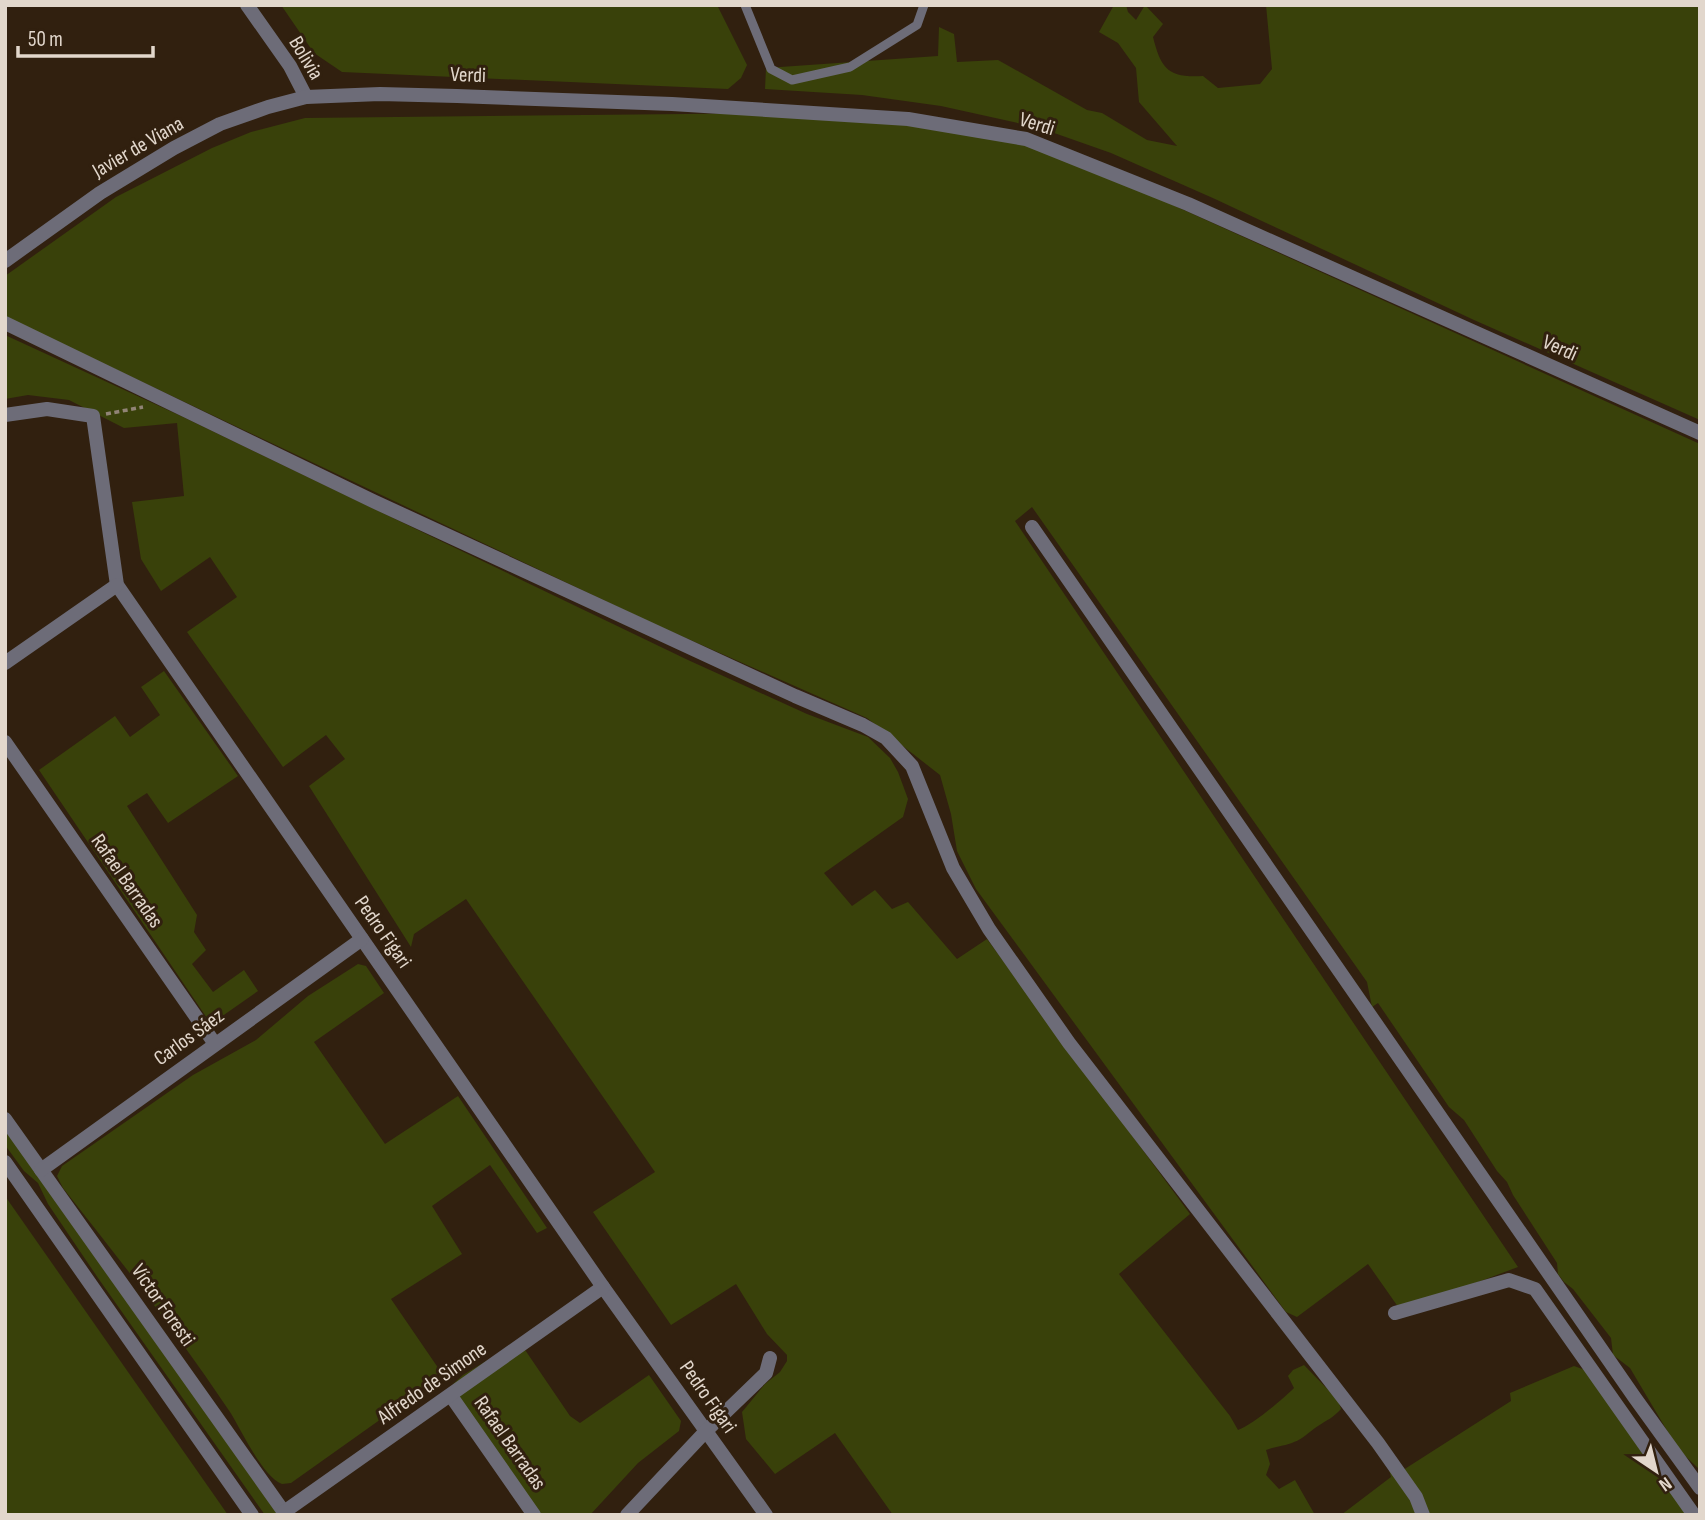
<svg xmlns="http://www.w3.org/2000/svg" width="1705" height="1520" font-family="'Sofia Sans Condensed',sans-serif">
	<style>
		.green { fill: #39410a }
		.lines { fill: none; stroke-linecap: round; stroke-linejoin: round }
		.path { stroke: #918476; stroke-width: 3.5; stroke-dasharray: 5 3.5; stroke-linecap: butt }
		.service { stroke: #6d6c78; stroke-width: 9 }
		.minor { stroke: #6d6c78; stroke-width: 14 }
		.tertiary { stroke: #6d6c78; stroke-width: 14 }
		.labels { text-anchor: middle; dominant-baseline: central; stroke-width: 6; stroke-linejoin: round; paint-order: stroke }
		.street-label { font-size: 21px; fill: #e2d7cc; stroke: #31200f }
	</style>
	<rect width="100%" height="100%" fill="#31200f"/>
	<g class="green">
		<path d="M281 5H717L747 65 741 78 728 89 342 72 314 53Z"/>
		<path d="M1114 5H1126L1128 12 1136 20 1145 5 1163 24 1153 37C1161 69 1168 78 1203 76L1218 88 1260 84 1272 69 1266 5H1700V420L1474 320 1215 199 1111 153 1040 128 941 106 862 95 765 89 766 68 938 56 939 27 954 34 957 62 998 60 1087 110 1102 113 1147 140 1177 146 1139 102 1136 68 1118 43 1099 32Z"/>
		<path d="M875 112 1036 143 1700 444V1470L1678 1449 1630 1368 1613 1355 1611 1338 1573 1289 1564 1282 1558 1274 1557 1263 1513 1195 1507 1182 1497 1171 1464 1120 1449 1107 1378 1003 1372 1007 1367 982 1032 507 1015 521 1518 1267 1401 1311 1368 1264 1297 1317 1286 1312 976 889 957 851 951 814 940 775 867 718 652 623 5 317V276L116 197 212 148 251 132 305 118Z"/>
		<path d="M5 335 183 417 688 660 807 714 868 737 890 758 898 772 908 799 903 817 824 873 852 906 875 890 892 909 908 902 957 959 987 939 1190 1214 1119 1274 1230 1416 1238 1430C1253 1424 1282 1400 1294 1388L1288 1376 1293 1370 1304 1365 1338 1400 1341 1409C1333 1418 1327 1420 1318 1426 1310 1431 1303 1439 1294 1442 1286 1446 1276 1446 1266 1450L1270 1464 1266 1475 1279 1489 1295 1480 1315 1515H893L835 1433 775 1474 746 1439 742 1412 765 1384 780 1372 787 1361V1355L767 1334 736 1284 671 1325 593 1212 655 1172 466 899 414 934 411 947 309 786 345 759 326 735 283 767 187 632 237 597 210 557 161 591 141 559 132 502 184 496 177 423 124 428 69 400 28 395 5 399Z"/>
		<path d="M164 671 238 776 168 823 147 793 127 806 197 915 194 932 206 950 192 964 213 992 244 970 258 991 211 1024 39 770 115 716 130 737 160 715 141 687Z"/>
		<path d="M358 964 366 966 384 993 314 1042 385 1144 458 1096 547 1228 537 1233 490 1165 432 1206 462 1254 391 1299 443 1375 291 1483 282 1484C262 1476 242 1431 230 1412 178 1334 121 1261 63 1188L57 1176 62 1166 193 1075 256 1040 308 996Z"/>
		<path d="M5 1121 280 1515H265L98 1278 48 1204 38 1183 24 1171 5 1145Z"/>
		<path d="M5 1196 228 1515H5Z"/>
		<path d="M519 1341 570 1416 580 1423 649 1375 681 1421 679 1431 638 1463 590 1515H541L453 1391V1384L463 1375Z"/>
		<path d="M1574 1366 1588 1371 1689 1515H1341L1391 1477 1387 1462 1400 1472 1511 1401 1510 1393Z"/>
	</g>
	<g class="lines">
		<path class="path" d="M106 414 143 407"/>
		<path class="service" d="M745 5 771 69 792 80 850 67 917 25 924 5"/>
		<g class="minor">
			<path d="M247 5 290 66 306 97"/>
			<path d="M5 261 100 193 174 148 220 124 268 107 306 97 380 94 457 96 672 104 908 119 1026 139 1188 204 1700 433"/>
			<path d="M5 323 373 501 795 696 863 725 886 738 912 766 953 868 989 929 1069 1043 1378 1443 1416 1497 1423 1515"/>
			<path d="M5 415 47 409 93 416 117 585 603 1287 766 1515"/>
			<path d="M1032 527 1635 1398 1700 1488"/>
			<path d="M5 663 117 585"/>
			<path d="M5 742 215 1044"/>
			<path d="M5 1119 286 1515"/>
			<path d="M41 1170 362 939"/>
			<path d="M1395 1313 1509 1280 1535 1289 1694 1515"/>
			<path d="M451 1396 534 1515"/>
			<path d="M284 1512 603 1287"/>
			<path d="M627 1515 706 1431 766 1373 770 1358"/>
		</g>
		<path class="tertiary" d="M5 1162 252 1515"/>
	</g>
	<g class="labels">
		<g class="street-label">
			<text transform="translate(306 58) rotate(59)">Bolivia</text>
			<text transform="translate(468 75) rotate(2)">Verdi</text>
			<text transform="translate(1037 124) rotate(17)">Verdi</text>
			<text transform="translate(138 147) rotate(-30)">Javier de Viana</text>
			<text transform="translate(1560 348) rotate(24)">Verdi</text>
			<text transform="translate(127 881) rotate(55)">Rafael Barradas</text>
			<text transform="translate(383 932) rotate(55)">Pedro Figari</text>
			<text transform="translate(189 1037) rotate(-36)">Carlos Sáez</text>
			<text transform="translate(163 1305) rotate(55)">Víctor Foresti</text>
			<text transform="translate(432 1383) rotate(-35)">Alfredo de Simone</text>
			<text transform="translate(708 1397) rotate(55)">Pedro Figari</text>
			<text transform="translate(510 1443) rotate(55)">Rafael Barradas</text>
		</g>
	</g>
	<rect width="1705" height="1520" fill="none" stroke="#e2d7cc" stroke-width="14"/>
	<g transform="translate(1656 1471) rotate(145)" stroke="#31200f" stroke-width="5" paint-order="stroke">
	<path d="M0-5L12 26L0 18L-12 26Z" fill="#e2d7cc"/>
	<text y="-10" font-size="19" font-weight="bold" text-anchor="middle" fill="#e2d7cc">N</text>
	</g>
	<path d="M18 46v10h135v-10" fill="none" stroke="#e2d7cc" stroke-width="3.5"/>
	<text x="28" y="46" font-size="21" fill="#e2d7cc" stroke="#31200f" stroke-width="5" paint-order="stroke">50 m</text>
</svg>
